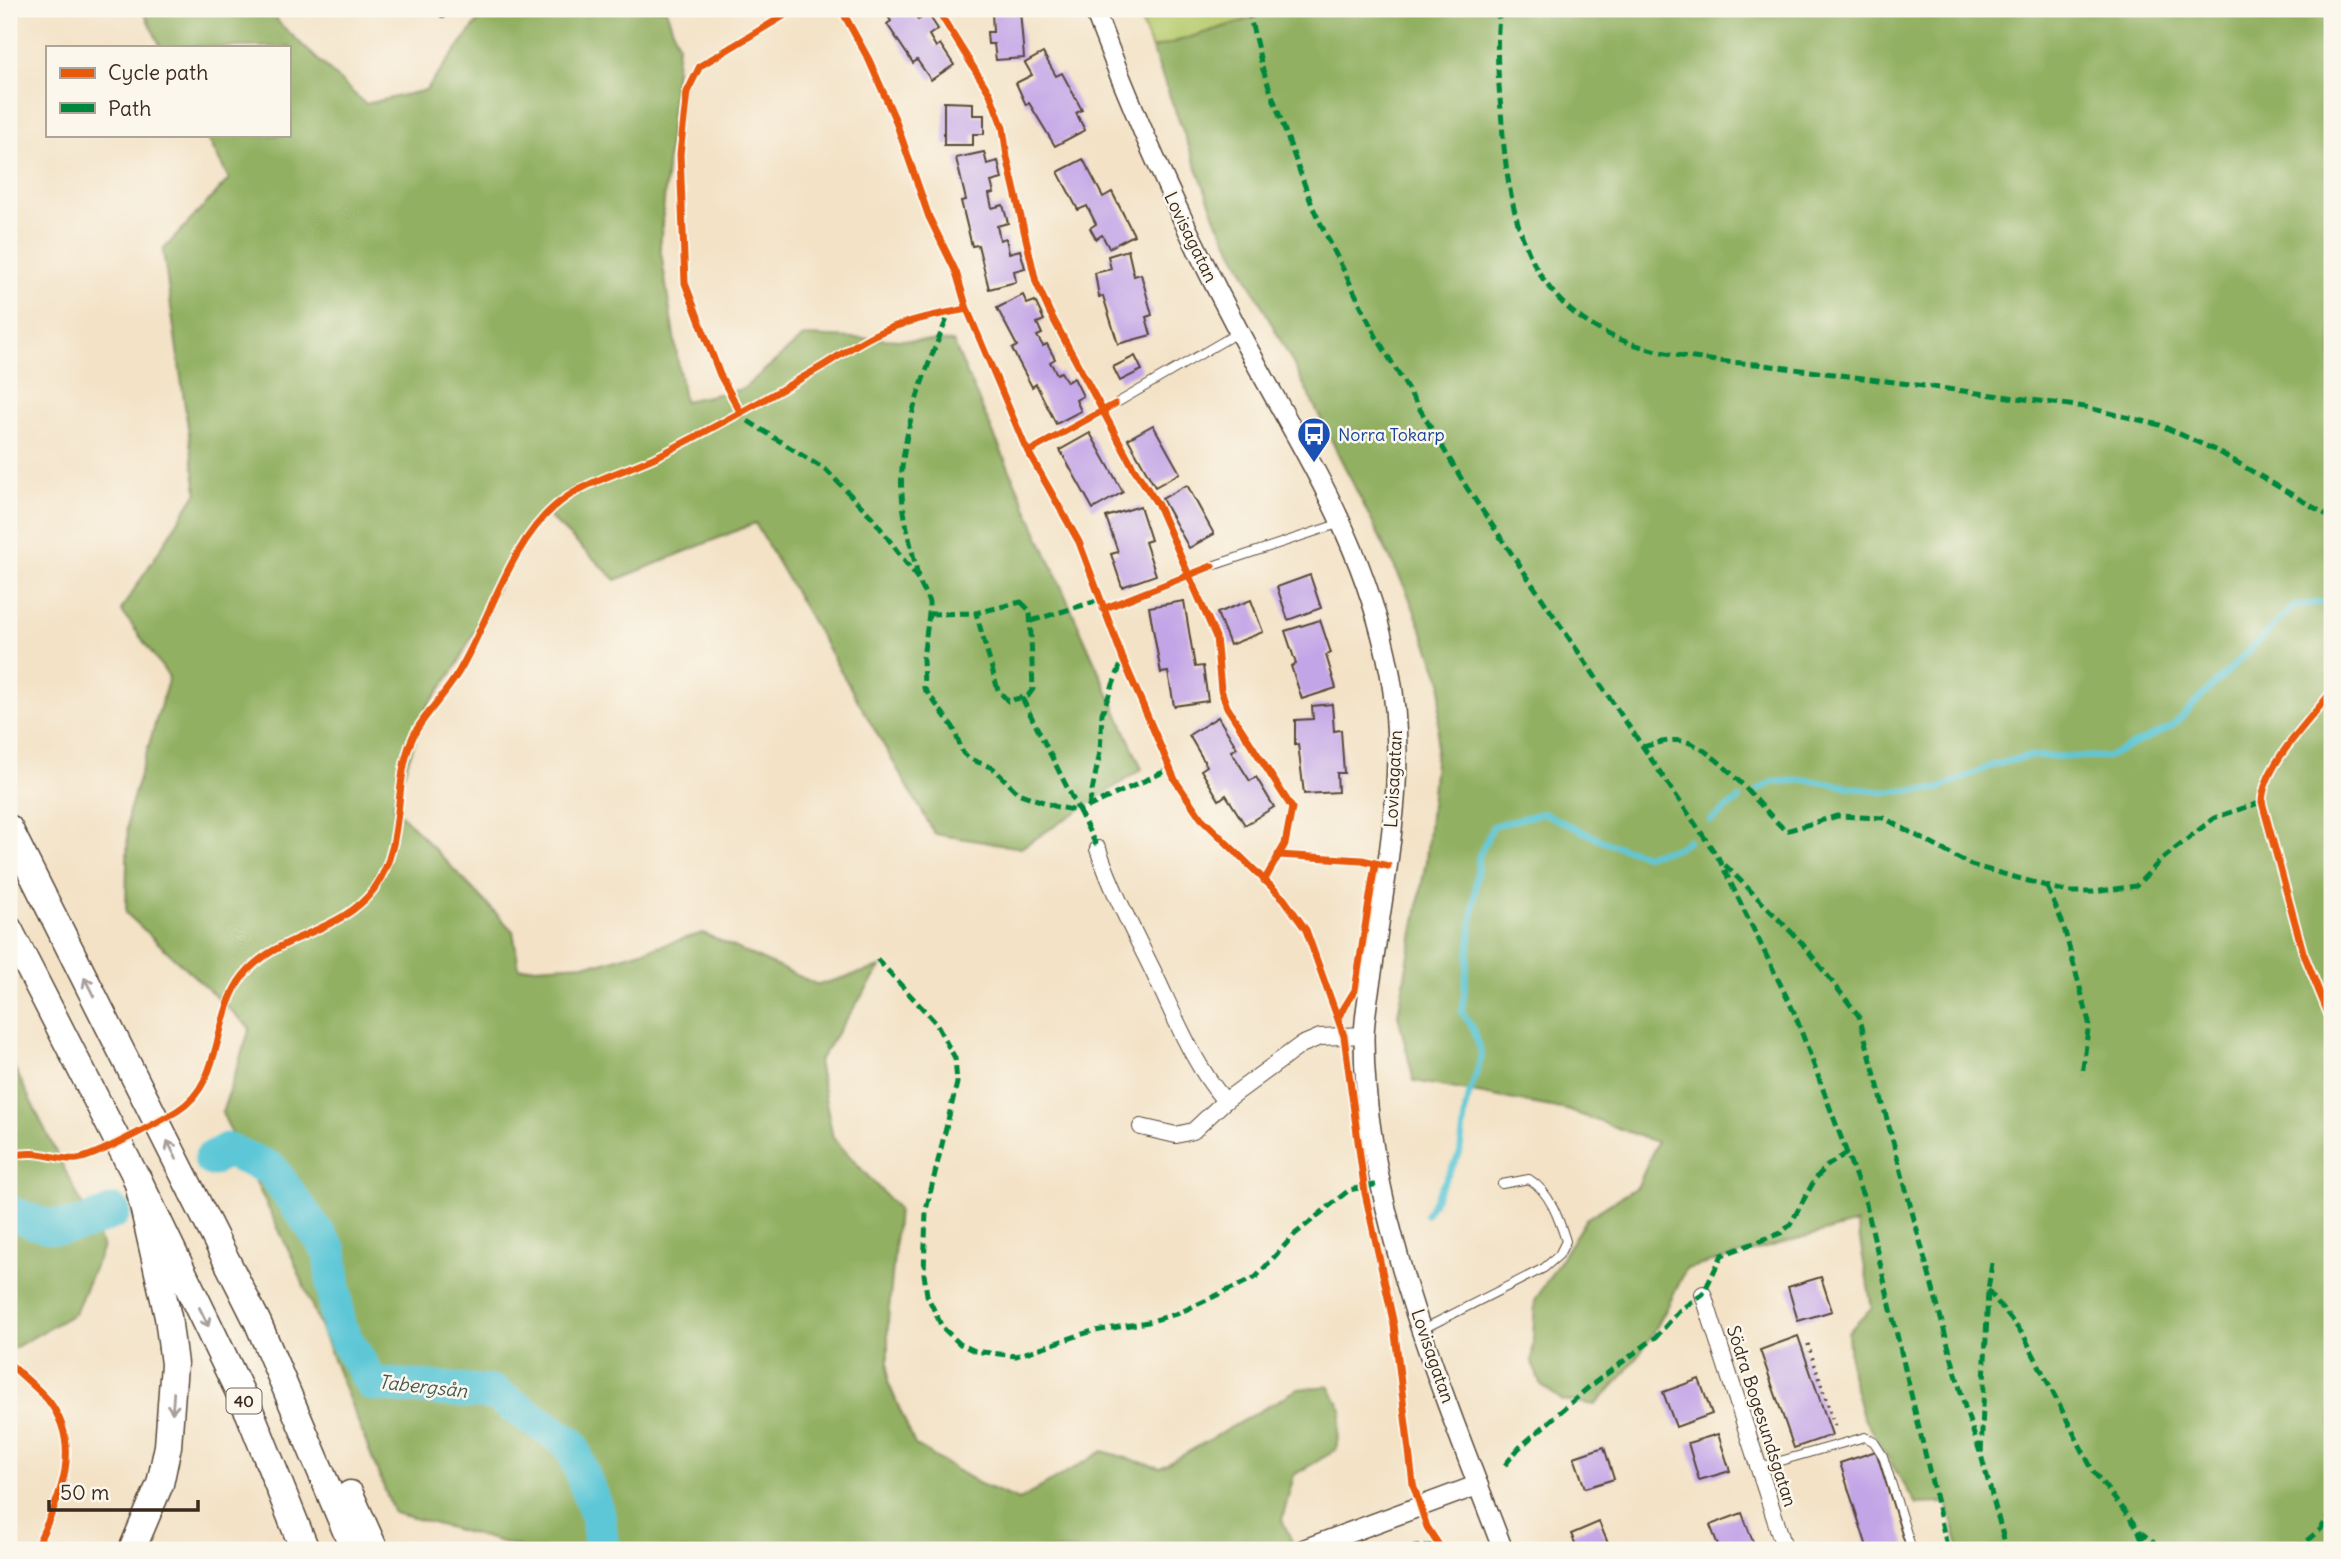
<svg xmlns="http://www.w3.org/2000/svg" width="2341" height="1559" font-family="Delius,sans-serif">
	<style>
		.green { fill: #b8cc70; stroke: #7a7b47; stroke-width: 2 }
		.forest { fill: #92b062; stroke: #666d40; stroke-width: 2 }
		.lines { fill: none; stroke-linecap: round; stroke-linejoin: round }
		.stream { stroke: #5dc7d7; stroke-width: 6 }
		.river { stroke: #5dc7d7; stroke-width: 35 }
		.building { fill: #c2a5e7 }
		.service-casing { stroke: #574637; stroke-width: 10 }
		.minor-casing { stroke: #574637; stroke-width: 18 }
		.tertiary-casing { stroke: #574637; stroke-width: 22 }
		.trunk-casing { stroke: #574637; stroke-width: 29 }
		.motorway-casing { stroke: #574637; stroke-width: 31 }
		.path { stroke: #574637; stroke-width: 3.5; stroke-dasharray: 2 5; stroke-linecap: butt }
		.service { stroke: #fff; stroke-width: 8 }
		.minor { stroke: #fff; stroke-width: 16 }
		.tertiary { stroke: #fff; stroke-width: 19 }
		.trunk { stroke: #fff; stroke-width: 26 }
		.motorway { stroke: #fff; stroke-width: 28 }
		.quiet { stroke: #00873e; stroke-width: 5; stroke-dasharray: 10 5; stroke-linecap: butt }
		.cycleway-casing { stroke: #fbf7ec; stroke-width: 11 }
		.cycleway { stroke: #e8590c; stroke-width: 7 }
		.oneway { stroke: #a79f9a }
		.labels { text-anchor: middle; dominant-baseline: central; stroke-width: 5; stroke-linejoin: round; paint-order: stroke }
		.shield { fill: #fbf7ec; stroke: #75685c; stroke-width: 2 }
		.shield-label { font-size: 16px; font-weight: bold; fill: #3b2a1e }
		.street-label { font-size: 18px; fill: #3b2a1e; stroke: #fbf7ec }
		.transit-label { font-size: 18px; fill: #164399; stroke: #fbf7ec; text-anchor: start }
		.water-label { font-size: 19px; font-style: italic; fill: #455956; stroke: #fbf7ec }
	</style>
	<rect width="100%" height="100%" fill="#fbf7ec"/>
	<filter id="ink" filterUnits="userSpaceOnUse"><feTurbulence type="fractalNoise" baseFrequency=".0143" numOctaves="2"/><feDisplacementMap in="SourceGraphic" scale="14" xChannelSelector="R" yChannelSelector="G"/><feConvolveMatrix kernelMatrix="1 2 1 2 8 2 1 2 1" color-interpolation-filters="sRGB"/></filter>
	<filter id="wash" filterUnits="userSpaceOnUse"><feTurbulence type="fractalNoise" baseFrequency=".00686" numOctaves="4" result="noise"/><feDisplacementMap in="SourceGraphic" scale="28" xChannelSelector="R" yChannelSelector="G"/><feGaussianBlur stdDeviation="1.57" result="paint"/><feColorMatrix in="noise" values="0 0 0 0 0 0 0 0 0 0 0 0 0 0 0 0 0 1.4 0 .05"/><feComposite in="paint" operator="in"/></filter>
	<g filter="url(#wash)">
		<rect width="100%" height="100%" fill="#f3e2c6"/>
		<path class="green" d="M1158 9H1282L1152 49 1139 15Z"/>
		<g class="forest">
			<path d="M142 9H272L279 23 365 104 426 90 487 9H666L678 45 660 246 684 401 743 389 804 336 953 342 1142 769 1021 848 935 834 755 523 616 580 543 511 526 531 456 667 426 709 393 806 513 931 519 968 601 963 703 933 818 985 881 967 818 1062 833 1138 898 1209 888 1321V1382L915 1445 980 1484 1019 1500 1103 1451 1160 1468 1298 1389 1329 1386 1342 1410 1336 1450 1294 1475 1282 1520 1296 1550H532L394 1513 294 1261 222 1113 250 1028 126 913 128 815 169 677 121 610 197 492 163 250 229 179 206 135H289V47H161Z"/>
			<path d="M1282 9H2332V1550H1960L1947 1503 1916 1504 1863 1417 1851 1374 1848 1332 1872 1308 1857 1223 1686 1269C1658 1327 1642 1361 1595 1405L1562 1400 1541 1385 1532 1362 1535 1300 1586 1219 1638 1186 1657 1142 1567 1110 1414 1081 1398 1015 1426 861 1442 682 1407 592 1297 371 1217 221 1152 49Z"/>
			<path d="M9 1057 103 1247 75 1313 9 1351Z"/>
		</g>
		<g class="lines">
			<g class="stream">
				<path d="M1758 790 1774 782 1807 780 1882 792 1938 789 1991 766 2029 756 2107 757 2171 727 2294 606 2332 601"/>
				<path d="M1710 821 1739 799"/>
				<path d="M1426 1215 1460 1153 1466 1105 1482 1056 1474 1030 1462 1012 1479 856 1493 826 1543 813 1610 844 1646 855 1678 848 1688 840"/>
			</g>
			<g class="river">
				<path d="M211 1159 227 1150 271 1169 330 1251 338 1326 372 1384 494 1393 571 1444 598 1516 602 1550"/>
				<path d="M9 1212C55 1232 66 1232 113 1212"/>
			</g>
		</g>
		<g id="blocks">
			<g class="building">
				<path d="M426 9H449L444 18Z"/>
				<path d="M883 9H911L918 20 928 14 938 29 929 35 936 47 940 44 954 65 931 80 917 60 913 63 887 24 891 21Z"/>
				<path d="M1020 10 1024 58 996 60 994 44H988L987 32H993L992 12Z"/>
				<path d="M1043 53 1056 76 1062 73 1082 110 1076 113 1085 130 1055 146 1029 103 1026 105 1016 83 1032 75 1025 63Z"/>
				<path d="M944 102 973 103V115H984V134H973V145H944Z"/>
				<path d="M984 152 987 164 998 161 1002 179 991 182 994 193 989 194 992 208 1003 205 1008 223 997 226 1000 240 1006 238 1009 253 1020 250 1025 268 1014 271 1016 282 989 289 978 245 972 246 961 201 966 200 956 158Z"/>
				<path d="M1083 159 1103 197 1112 192 1134 235 1109 248 1102 235 1096 239 1090 228 1096 224 1087 206 1078 210 1058 172Z"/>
				<path d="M1128 250 1134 276 1141 274 1152 315 1146 317 1151 335 1118 344 1103 296 1099 297 1095 273 1111 269 1108 256Z"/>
				<path d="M1023 295 1027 304 1035 301 1044 320 1037 323 1042 334 1037 336 1043 346 1047 344 1055 359 1050 362 1057 374 1061 372 1067 382 1074 378 1083 396 1076 400 1081 411 1056 424 1036 384 1032 387 1012 349 1017 346 997 308Z"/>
				<path d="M1135 356 1142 370 1120 381 1113 367Z"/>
				<path d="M1153 425 1180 473 1155 487 1128 439Z"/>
				<path d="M1090 433 1123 492 1093 509 1060 450Z"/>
				<path d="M1187 485 1214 534 1189 548 1162 499Z"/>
				<path d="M1140 506 1151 540 1145 542 1156 575 1122 587 1111 554 1118 552 1106 517Z"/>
				<path d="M1310 575 1321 608 1288 620 1277 587Z"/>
				<path d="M1251 600 1263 632 1230 645 1217 613Z"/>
				<path d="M1184 601 1195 667 1203 666 1208 701 1174 706 1168 672 1161 673 1149 607Z"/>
				<path d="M1320 620 1331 653 1326 655 1336 688 1302 699 1291 666 1296 664 1285 631Z"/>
				<path d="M1332 704 1334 731 1341 730 1344 773H1337L1338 792 1304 794 1298 744 1295 745V720L1313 719 1312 706Z"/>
				<path d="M1218 717 1237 748 1231 751 1250 781 1256 777 1274 807 1245 825 1226 795 1219 800 1201 770 1207 766 1189 735Z"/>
				<path d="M1821 1277 1832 1311 1798 1321 1788 1287Z"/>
				<path d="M1798 1336 1832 1435 1794 1448 1760 1350Z"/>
				<path d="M1699 1379 1712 1414 1676 1427 1663 1392Z"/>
				<path d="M1718 1434 1730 1471 1699 1480 1688 1443Z"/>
				<path d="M1604 1447 1614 1479 1585 1488 1574 1457Z"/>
				<path d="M1876 1451 1907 1550H1868L1840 1463Z"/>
				<path d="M1742 1513 1755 1547 1720 1550 1710 1525Z"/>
				<path d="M1599 1522 1610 1548 1578 1550 1571 1534Z"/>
			</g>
		</g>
	</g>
	<g filter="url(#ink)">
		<use href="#blocks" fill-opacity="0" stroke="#574637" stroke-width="2"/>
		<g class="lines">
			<g class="service-casing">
				<g id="service">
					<path d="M1115 404 1239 332"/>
					<path d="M1212 566 1341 523"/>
					<path d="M1423 1329 1544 1268 1559 1255 1566 1241C1559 1219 1550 1192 1529 1179L1502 1184"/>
					<path d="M1759 1467 1865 1437 1874 1442 1883 1456 1912 1550"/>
				</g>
			</g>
			<g class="minor-casing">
				<g id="minor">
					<path d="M1098 849C1113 893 1134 932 1154 973 1175 1017 1193 1064 1225 1101"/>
					<path d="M1141 1127 1176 1135 1193 1131 1225 1101 1301 1045 1320 1037 1364 1035"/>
					<path d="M1703 1294 1785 1550"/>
				</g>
			</g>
			<g class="tertiary-casing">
				<g id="tertiary">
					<path d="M1094 9C1135 119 1183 226 1238 330 1300 448 1364 537 1390 673 1408 768 1387 863 1374 958 1371 984 1364 1012 1364 1039 1364 1209 1443 1392 1503 1550"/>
					<path d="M1302 1550 1478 1485"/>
				</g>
			</g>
			<g class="trunk-casing">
				<g id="trunk">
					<path d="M9 828 258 1323 354 1550"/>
					<path d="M9 929 137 1179 168 1317 174 1364 168 1446 160 1484 132 1550"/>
					<path d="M350 1494 375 1550"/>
				</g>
			</g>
			<g class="motorway-casing">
				<path id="motorway" d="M137 1179 250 1413 305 1550"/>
			</g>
			<path class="path" d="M1808 1344 1836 1430"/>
			<use href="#service" class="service"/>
			<use href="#minor" class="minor"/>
			<use href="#tertiary" class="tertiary"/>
			<use href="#trunk" class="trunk"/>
			<use href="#motorway" class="motorway"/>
			<g class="quiet">
				<path d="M1248 9 1263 70 1313 208 1376 336 1467 488 1719 859 1794 1012 1866 1204 1948 1550"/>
				<path d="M1500 9C1494 51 1500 93 1503 136 1517 310 1589 354 1756 364L2085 407 2160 425 2219 452 2332 518"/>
				<path d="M739 409 748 421 827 471 872 517 918 579 929 602V614L923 658 924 688 953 727 963 753 970 759 993 768 1018 793 1057 807 1079 811 1098 849"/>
				<path d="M918 576C910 541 899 504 902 468 908 412 928 363 950 312"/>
				<path d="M1021 602 1030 611 1033 689 1028 696 1008 701 998 690 976 613Z"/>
				<path d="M929 614 976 613"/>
				<path d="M1031 621 1100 600"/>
				<path d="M1022 698 1079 811 1170 769"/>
				<path d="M1643 747C1657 743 1676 737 1690 743 1725 758 1758 805 1786 831L1837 816 1884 818 1971 865 2068 892H2094L2136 886 2161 860 2214 818 2262 802"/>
				<path d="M1089 806 1100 752 1102 713 1123 659"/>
				<path d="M1725 865 1801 942 1859 1016 1966 1411 1981 1455"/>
				<path d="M2047 887 2063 924 2089 1022 2082 1075"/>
				<path d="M877 959 935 1022 955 1058 957 1083 926 1210 924 1274 927 1295 942 1327 960 1344 975 1351 1016 1356 1089 1332 1148 1322 1179 1313 1256 1277 1295 1234 1349 1190 1379 1184"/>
				<path d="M1992 1263 1988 1290 1981 1455 2007 1550"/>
				<path d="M1988 1290 2024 1336 2093 1471 2138 1529 2146 1550"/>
				<path d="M1505 1465 1519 1448 1589 1387 1656 1337 1680 1310 1703 1294 1722 1255 1781 1233 1790 1225 1815 1179 1827 1166 1847 1153"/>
				<path d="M2139 1531 2163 1550"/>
				<path d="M1380 1550 1438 1545"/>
				<path d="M2295 1550 2321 1529 2332 1510"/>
			</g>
			<g class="cycleway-casing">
				<g id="cycleway">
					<path d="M841 9 869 60 895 119 929 217 956 272 967 309 1025 446 1079 542 1123 659 1175 780 1201 818 1284 899 1306 930 1344 1036 1365 1193 1394 1325 1413 1484 1427 1527 1442 1550"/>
					<path d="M937 9 990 94 1003 128 1007 157 1036 282 1050 313 1133 467 1158 505 1216 637 1221 690 1227 707 1292 808 1285 844 1264 881"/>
					<path d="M741 413 720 375 685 283 680 154 687 92 700 66 795 9"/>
					<path d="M1028 452 1115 404"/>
					<path d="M1103 609 1212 566"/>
					<path d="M2332 691C2309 722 2264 764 2262 802L2303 952 2332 1023"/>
					<path d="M1278 855 1362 860 1388 866"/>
					<path d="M1339 1016 1355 990 1375 865"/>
					<path d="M9 1156C41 1148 53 1161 77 1159 95 1157 159 1122 177 1111 224 1083 212 1015 243 976 277 933 341 934 374 889 409 840 390 775 417 729 429 710 446 693 458 673 489 622 509 545 555 506 587 479 632 470 668 451 717 426 766 399 814 371 834 360 853 345 874 335 903 321 935 315 967 309"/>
					<path d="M9 1363C21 1375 37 1387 48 1400 86 1449 57 1502 35 1550"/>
				</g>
			</g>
			<use href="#cycleway" class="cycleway"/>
		</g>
		<defs><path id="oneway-shaft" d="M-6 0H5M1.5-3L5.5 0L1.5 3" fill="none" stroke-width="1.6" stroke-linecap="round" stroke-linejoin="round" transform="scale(1.75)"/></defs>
		<g class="oneway">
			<use href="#oneway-shaft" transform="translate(89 987) rotate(-117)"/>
			<use href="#oneway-shaft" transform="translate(172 1150) rotate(-117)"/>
			<use href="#oneway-shaft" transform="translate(204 1317) rotate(64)"/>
			<use href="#oneway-shaft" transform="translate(173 1403) rotate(94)"/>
		</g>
	</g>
	<defs>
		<g id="bus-pin" transform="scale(1.75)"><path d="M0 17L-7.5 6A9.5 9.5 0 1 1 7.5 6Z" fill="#1a4fb4" stroke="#fbf7ec"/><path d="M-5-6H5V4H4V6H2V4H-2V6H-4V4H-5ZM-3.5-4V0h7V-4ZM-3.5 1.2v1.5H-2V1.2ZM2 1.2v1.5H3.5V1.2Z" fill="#fff"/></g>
	</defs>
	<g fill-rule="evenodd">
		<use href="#bus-pin" x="1314" y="434"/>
	</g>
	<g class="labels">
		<rect class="shield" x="226.5" y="1388.5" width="35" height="25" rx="5"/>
		<g class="shield-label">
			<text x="244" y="1401">40</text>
		</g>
		<g class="street-label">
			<text transform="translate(1191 237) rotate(64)">Lovisagatan</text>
			<text transform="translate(1393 779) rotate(-87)">Lovisagatan</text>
			<text transform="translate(1433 1356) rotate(71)">Lovisagatan</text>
			<text transform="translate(1762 1416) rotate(72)">Södra Bogesundsgatan</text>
		</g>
		<g class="transit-label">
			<text x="1338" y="434">Norra Tokarp</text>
		</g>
		<g class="water-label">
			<text transform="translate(423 1386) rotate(6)">Tabergsån</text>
		</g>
	</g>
	<rect width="2341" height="1559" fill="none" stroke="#fbf7ec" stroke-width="35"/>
	<rect x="46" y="46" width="245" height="91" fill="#fbf7ec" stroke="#aea59a" stroke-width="2"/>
	<rect x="60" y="68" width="35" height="10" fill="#e8590c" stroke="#aea59a" stroke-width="2"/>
	<text x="108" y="80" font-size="21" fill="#3b2a1e">Cycle path</text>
	<rect x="60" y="103" width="35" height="10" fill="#00873e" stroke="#aea59a" stroke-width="2"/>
	<text x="108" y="116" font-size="21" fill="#3b2a1e">Path</text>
	<path d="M49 1500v10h149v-10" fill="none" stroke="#3b2a1e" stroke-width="3.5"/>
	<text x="60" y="1500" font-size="21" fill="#3b2a1e" stroke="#fbf7ec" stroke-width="5" paint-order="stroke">50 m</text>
</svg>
